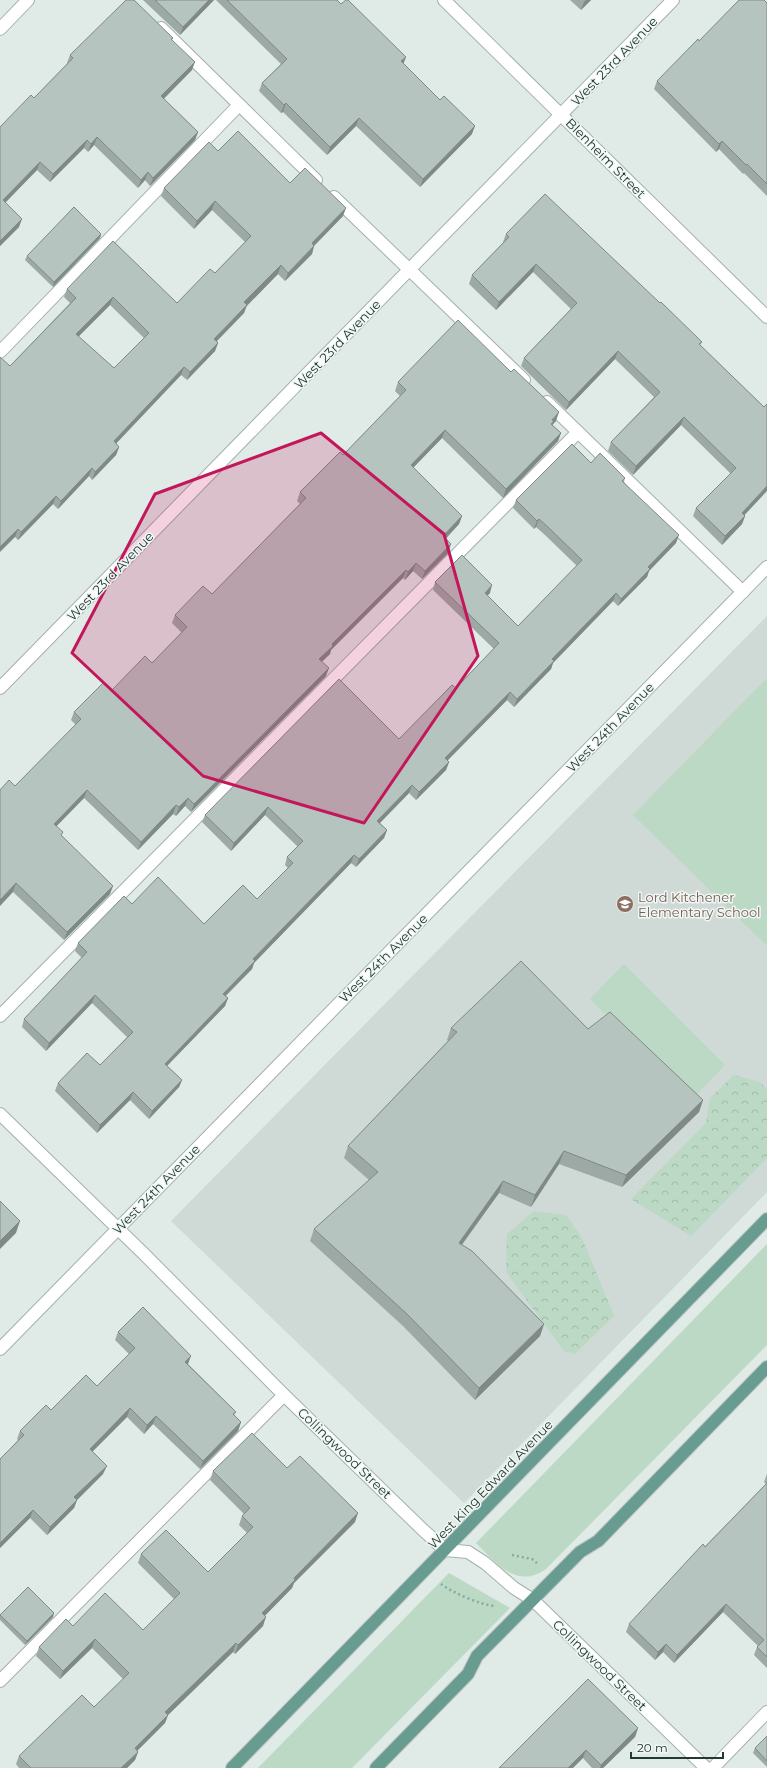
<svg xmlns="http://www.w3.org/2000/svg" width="767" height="1768" font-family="Montserrat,sans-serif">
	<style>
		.built { fill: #cfd9d5 }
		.green { fill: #bbd9c4 }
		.forest { fill: url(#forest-crowns) }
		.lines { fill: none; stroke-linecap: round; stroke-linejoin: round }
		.minor-casing { stroke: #a3b1ad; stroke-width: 14 }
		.major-casing { stroke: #bdc4c2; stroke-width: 14 }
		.path { stroke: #83aba0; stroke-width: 2.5; stroke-dasharray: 2 3; stroke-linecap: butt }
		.minor { stroke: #fff; stroke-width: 12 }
		.major { stroke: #689c91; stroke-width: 12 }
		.wall { fill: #9da9a4; fill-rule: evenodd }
		.shaded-wall { fill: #7f8986 }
		.building { fill: #b6c4bf; stroke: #7f8986; fill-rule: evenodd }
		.marked { fill: #c2185b; fill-opacity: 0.2; stroke: #c2185b; stroke-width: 3; stroke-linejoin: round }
		.labels { text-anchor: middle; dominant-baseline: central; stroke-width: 3; stroke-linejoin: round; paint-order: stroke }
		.street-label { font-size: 13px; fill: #223934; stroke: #f0f7f4 }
		.education-label { font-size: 13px; fill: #785e54; stroke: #f0f7f4; text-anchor: start }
	</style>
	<defs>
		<pattern id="forest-crowns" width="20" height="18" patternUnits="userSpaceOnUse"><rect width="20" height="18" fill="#bbd9c4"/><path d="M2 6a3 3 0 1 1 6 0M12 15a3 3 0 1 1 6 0" fill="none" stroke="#a0bba9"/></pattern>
	</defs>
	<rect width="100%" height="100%" fill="#e0eae6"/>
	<path class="built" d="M767 616V1192L464 1503 171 1221Z"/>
	<g class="green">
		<path d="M767 678V946L633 815Z"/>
		<path d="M624 964 725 1065 691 1100 590 999Z"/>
		<path d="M767 1244V1345L546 1569C517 1590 496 1563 476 1543L478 1541Z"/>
		<path d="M449 1573 510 1608 352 1768H258Z"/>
	</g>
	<g class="forest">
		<path d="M734 1075 760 1082 767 1089V1158L691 1236 631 1199 706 1123 710 1098Z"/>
		<path d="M534 1211 566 1215 582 1238 614 1316 575 1354 564 1351 506 1272 507 1234Z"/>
	</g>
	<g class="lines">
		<g class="minor-casing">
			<g id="minor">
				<path d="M444 0 767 317"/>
				<path d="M161 28 316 180"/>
				<path d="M0 29 28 0"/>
				<path d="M334 197 524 380"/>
				<path d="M0 352 239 105"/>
				<path d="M547 402 743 592"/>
				<path d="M0 688 673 0"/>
				<path d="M0 1016 578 432"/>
				<path d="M0 1114 144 1254 284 1395 422 1529 445 1550 468 1552 485 1563 514 1588 533 1600 706 1768"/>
				<path d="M0 1349 767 567"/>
				<path d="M0 1681 284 1395"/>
				<path d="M713 1768 767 1712"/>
			</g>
		</g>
		<g class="major-casing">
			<g id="major">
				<path d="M232 1768 767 1219"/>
				<path d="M376 1768 468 1674 477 1656 580 1552 598 1541 767 1367"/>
			</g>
		</g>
		<g class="path">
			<path d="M512 1555 532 1559 537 1563"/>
			<path d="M441 1584C453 1593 481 1605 495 1606"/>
		</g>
		<use href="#minor" class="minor"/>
		<use href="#major" class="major"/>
	</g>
	<g class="wall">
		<path d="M143 0H214L180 35Z"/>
		<path d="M216 0H337L341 4 406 57 403 63 472 134 420 187 356 126 327 155 283 112 281 113 259 91 262 83 281 64Z"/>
		<path d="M570 0H591L581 10Z"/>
		<path d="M767 3V196L744 173 743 174 719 149 716 152 654 89 657 81 699 41Z"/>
		<path d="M173 38 172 40 192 70 164 99 198 132 195 140 150 186 145 180 138 188 94 145 88 152 84 148 50 182 37 170 5 203 19 227 0 246V127L34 98 67 64V63L70 55Z"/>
		<path d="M218 151 290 183 343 216 314 246 312 254 285 281 278 274 247 305 244 313 217 341 218 343 215 351 187 380 181 375 116 443 119 447 116 455 92 480 89 476 58 509 53 504 18 540 15 537 10 366 70 303 64 297 67 289 177 303 215 273 245 242 212 210 194 229 161 196 164 188ZM110 305 144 338 114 368 78 337Z"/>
		<path d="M101 234 100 238 53 287 25 260 27 256Z"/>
		<path d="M506 234 660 303 702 342 700 345 764 407 744 515 745 516 742 524 722 545 693 516 696 508 731 474 681 425 633 475 608 451 611 442 654 397 615 359 566 410 521 366 524 358 571 309 533 272 496 310 469 284 472 275 503 243V242Z"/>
		<path d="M398 382 556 421 552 425 561 433 558 441 503 498 442 438 413 468 462 516 459 524 445 539 448 553 422 579 413 571 405 580 403 578 331 650 330 654 322 662 326 676 191 812 185 806 176 816 173 814 138 850 84 798 56 826 62 836 110 894 64 940 13 892 15 786 76 725 71 720 74 712 112 690 152 663 182 633 172 623 175 615 212 594 300 504 297 501 300 492 343 455 400 396 395 391Z"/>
		<path d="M591 463 625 478 624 482 676 543 649 571 647 577 618 606 613 601 553 663 551 669 514 707 507 700 447 761 449 762 446 770 416 800 409 793 380 823 387 830 384 838 356 867 351 863 254 963 252 969 226 996 228 998 225 1006 167 1066 182 1080 179 1087 149 1119 130 1100 97 1133 55 1091 58 1083 100 1065 127 1037 92 1003 46 1051 22 1027 24 1019 82 958 75 951 78 943 132 904 204 924 257 899 288 868 285 865 287 857 298 847 265 815 231 851 202 822 205 815 399 739 456 688 494 649 433 590 435 582 490 593 487 596 518 626 577 566 545 535 536 527 534 529 513 508 516 500Z"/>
		<path d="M451 1028 588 1029 703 1100 699 1112 622 1187 559 1164 531 1207 499 1193 462 1245 544 1324 540 1336 475 1400 403 1326 310 1241 314 1229 369 1180 344 1158 348 1146 448 1041 447 1040Z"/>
		<path d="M118 1332 188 1364 236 1412 234 1415 241 1422 238 1431 200 1469 153 1424 144 1434 127 1417 92 1452 103 1474 77 1500 74 1508 47 1535 30 1518 0 1548V1459L18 1440 17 1439 20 1431 51 1410 97 1386 129 1354 115 1340Z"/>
		<path d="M287 1468 355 1522 294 1583 292 1588 264 1616 263 1626 235 1654 233 1652 168 1715 165 1723 137 1751 138 1752 135 1760 127 1768H19L16 1764 19 1756 94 1707 123 1679 92 1648 60 1679 36 1656 39 1647 73 1626 143 1630 174 1599 138 1563 141 1554 208 1572 247 1533 239 1525 242 1516 244 1514 210 1480 213 1471Z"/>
		<path d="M767 1474V1668L754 1655 757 1647 758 1646 723 1612 674 1663 663 1652 655 1660 626 1632 629 1624 766 1484 764 1482Z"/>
		<path d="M0 1615 53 1617 25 1645 0 1620Z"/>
		<path d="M638 1728 635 1737 603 1768H592L583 1758 499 1768Z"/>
		<path d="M767 1736V1767L753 1753 755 1748Z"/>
	</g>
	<g class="shaded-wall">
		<path d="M209 0H214L180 35 183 27Z"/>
		<path d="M586 0H591L581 10 584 2Z"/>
		<path d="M406 57 403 65 401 61Z"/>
		<path d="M195 62 192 70 158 104 161 96Z"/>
		<path d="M286 103 283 112 281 113 284 105Z"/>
		<path d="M359 118 356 126 327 155 330 147Z"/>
		<path d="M475 126 472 134 420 187 423 179Z"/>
		<path d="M198 132 195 140 150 186 153 178Z"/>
		<path d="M97 137 94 145 88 152 91 144Z"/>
		<path d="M87 140 84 148 50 182 53 174Z"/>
		<path d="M722 141 719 149 716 152 719 144Z"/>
		<path d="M40 162 37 170 0 208 3 200Z"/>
		<path d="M148 172 145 180 138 188 141 180Z"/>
		<path d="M215 201 212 210 194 229 197 221Z"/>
		<path d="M346 208 343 216 309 251 312 243Z"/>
		<path d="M22 219 19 227 0 246V241Z"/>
		<path d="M101 234 100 238 53 287 54 282Z"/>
		<path d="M314 246 312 254 285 281 288 273Z"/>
		<path d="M536 264 533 272 496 310 499 302Z"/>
		<path d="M281 265 278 274 242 311 244 302Z"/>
		<path d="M113 297 110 305 73 342 76 334Z"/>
		<path d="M247 305 244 313 211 347 214 339Z"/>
		<path d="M218 343 215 351 187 380 190 372Z"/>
		<path d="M618 351 615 359 566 410 569 402Z"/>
		<path d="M184 367 181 375 111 449 114 441Z"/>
		<path d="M559 412 556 421 553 424 551 430 552 420Z"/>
		<path d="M684 417 681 425 633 475 636 466Z"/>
		<path d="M445 430 442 438 408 473 411 465Z"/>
		<path d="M561 433 558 441 503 498 506 489Z"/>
		<path d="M119 447 116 455 92 480 95 472Z"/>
		<path d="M92 468 89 476 58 509 61 501Z"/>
		<path d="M767 486V491L739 521 742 513Z"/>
		<path d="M56 496 53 504 18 540 21 532Z"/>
		<path d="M462 516 459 524 440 545 443 536Z"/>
		<path d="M745 516 742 524 722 545 725 536Z"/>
		<path d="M539 519 536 527 534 529 537 521Z"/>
		<path d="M18 529 15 537 0 552V547Z"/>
		<path d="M679 535 676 543 649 571 647 577 618 606 621 599 648 567Z"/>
		<path d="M451 544 448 553 422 579 425 571Z"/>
		<path d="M416 563 413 571 405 580 408 572Z"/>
		<path d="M406 570 403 578 331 650 330 654 316 667 319 659 332 644Z"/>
		<path d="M492 585 490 593 482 601 485 593Z"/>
		<path d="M616 593 613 601 553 663 551 669 514 707 517 699 552 659Z"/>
		<path d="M329 668 326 676 191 812 194 804Z"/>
		<path d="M510 692 507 700 442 766 445 758Z"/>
		<path d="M449 762 446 770 416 800 419 792Z"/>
		<path d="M412 785 409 793 374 829 377 821Z"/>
		<path d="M87 790 84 798 51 832 54 824Z"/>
		<path d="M188 798 185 806 176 816 179 807Z"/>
		<path d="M176 805 173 814 138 850 141 842Z"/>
		<path d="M268 807 265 815 231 851 234 843Z"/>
		<path d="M387 830 384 838 356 867 359 859Z"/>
		<path d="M354 855 351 863 254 963 252 969 220 1001 223 994 253 959Z"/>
		<path d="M16 883 13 892 0 906V900Z"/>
		<path d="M113 886 110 894 64 940 67 932Z"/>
		<path d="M95 995 92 1003 46 1051 49 1043Z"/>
		<path d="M228 998 225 1006 162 1071 165 1064Z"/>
		<path d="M182 1080 179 1087 149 1119 152 1111Z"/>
		<path d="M133 1092 130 1100 97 1133 100 1125Z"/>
		<path d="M703 1100 699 1112 622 1187 626 1175Z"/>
		<path d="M564 1151 559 1164 531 1207 535 1195Z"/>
		<path d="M503 1181 499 1193 454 1255 459 1243Z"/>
		<path d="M20 1221 16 1233 0 1249V1241Z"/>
		<path d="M544 1324 540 1336 475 1400 479 1388Z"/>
		<path d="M191 1356 188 1364 182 1370 185 1362Z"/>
		<path d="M130 1408 127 1417 87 1457 90 1449Z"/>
		<path d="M156 1416 153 1424 144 1434 147 1425Z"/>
		<path d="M241 1422 238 1431 200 1469 203 1461Z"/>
		<path d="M107 1466 103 1474 77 1500 74 1508 47 1535 50 1527 74 1497Z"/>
		<path d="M33 1510 30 1518 0 1548V1543Z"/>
		<path d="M358 1513 355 1522 294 1583 292 1588 259 1622 262 1613 294 1578Z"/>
		<path d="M726 1604 723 1612 674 1663 677 1655Z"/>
		<path d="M54 1613 53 1617 25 1645 27 1641Z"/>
		<path d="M266 1617 263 1626 235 1654 238 1645Z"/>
		<path d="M95 1639 92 1648 60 1679 63 1671Z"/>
		<path d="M236 1643 233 1652 168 1715 165 1723 132 1756 135 1748 165 1712Z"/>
		<path d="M666 1644 663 1652 655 1660 658 1652Z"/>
		<path d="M638 1728 635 1737 603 1768H600L601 1765Z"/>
		<path d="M586 1750 583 1758 573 1768H568Z"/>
		<path d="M138 1752 135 1760 127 1768H121Z"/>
	</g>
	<g class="building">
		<path d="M126 0H134L173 38 171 39 195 62 161 96 198 132 153 178 148 172 141 180 97 137 91 144 87 140 53 174 40 162 3 200 22 219 0 241V127L31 95 34 98 73 58 70 55Z"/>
		<path d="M155 0H209L183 27Z"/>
		<path d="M227 0H337L341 4 346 0H348L406 57 401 61 440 100 444 96 475 126 423 179 359 118 330 147 286 103 284 105 262 83 287 59Z"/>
		<path d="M739 0H764L767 3V184L747 164 746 165 722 141 719 144 657 81 698 39 699 41Z"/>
		<path d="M238 131 290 183 305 168 346 208 312 243 314 246 288 273 281 265 244 302 247 305 214 339 218 343 190 372 184 367 114 441 119 447 95 472 92 468 61 501 56 496 21 532 18 529 0 547V357L10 366 76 298 67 289 113 241 177 303 210 269 215 273 251 236 215 201 197 221 164 188 209 142 218 151ZM113 297 149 333 114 368 76 334Z"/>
		<path d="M545 194 660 303 661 302 702 342 699 344 764 407 767 404V486L742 513 745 516 725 536 696 508 736 468 684 417 636 466 611 442 660 392 618 351 569 402 524 358 577 303 536 264 499 302 472 275 509 237 506 234Z"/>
		<path d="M74 207 101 234 54 282 27 256Z"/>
		<path d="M458 320 511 372 514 369 559 412 552 420 554 421 551 424 561 433 506 489 445 430 411 465 462 516 443 536 451 544 425 571 416 563 408 572 406 570 332 644 333 646 319 659 329 668 194 804 188 798 179 807 176 805 141 842 87 790 54 824 63 832 61 835 113 886 67 932 16 883 0 900V790L9 780 15 786 81 719 74 712 104 682 112 690 145 656 152 663 187 627 175 615 203 586 212 594 306 498 300 492 340 452 343 455 406 390 398 382Z"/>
		<path d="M572 444 591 463 600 453 625 478 622 481 679 535 648 567 650 569 621 599 616 593 552 659 554 661 517 699 510 692 445 758 449 762 419 792 412 785 377 821 387 830 359 859 354 855 253 959 255 961 223 994 228 998 165 1064 182 1080 152 1111 133 1092 100 1125 58 1083 87 1053 100 1065 133 1032 95 995 49 1043 24 1019 87 952 78 943 124 896 132 904 158 877 204 924 243 885 257 899 293 863 287 857 303 841 268 807 234 843 205 815 339 679 399 739 452 685 456 688 499 643 435 582 462 555 492 585 485 593 518 626 582 560 548 527 539 519 537 521 516 500Z"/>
		<path d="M521 961 588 1029 610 1012 703 1100 626 1175 564 1151 535 1195 503 1181 459 1243 472 1251 544 1324 479 1388 407 1314 314 1229 378 1172 348 1146 457 1032 451 1028Z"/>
		<path d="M0 1201 20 1221 0 1241Z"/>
		<path d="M143 1307 191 1356 185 1362 236 1412 233 1414 241 1422 203 1461 156 1416 147 1425 130 1408 90 1449 107 1466 74 1497 77 1500 50 1527 33 1510 0 1543V1459L24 1435 20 1431 46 1405 51 1410 86 1375 97 1386 135 1348 118 1332Z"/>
		<path d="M252 1433 287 1468 300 1456 358 1513 294 1578 295 1580 262 1613 266 1617 238 1645 236 1643 165 1712 168 1715 135 1748 138 1752 121 1768H31L19 1756 82 1695 94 1707 129 1673 95 1639 63 1671 39 1647 66 1619 73 1626 105 1593 143 1630 180 1593 141 1554 166 1530 208 1572 253 1527 242 1516 250 1508 213 1471Z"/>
		<path d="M767 1483V1657L757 1647 764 1640 726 1604 677 1655 666 1644 658 1652 629 1624 703 1544 705 1547Z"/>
		<path d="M28 1587 54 1613 27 1641 0 1615Z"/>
		<path d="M588 1679 638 1728 601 1765 586 1750 568 1768H499Z"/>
		<path d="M767 1736V1761L755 1748Z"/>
	</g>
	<path class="marked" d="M321 433 444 534 478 656 364 823 203 776 72 653 155 494Z"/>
	<defs>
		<g id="school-disc" transform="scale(0.9)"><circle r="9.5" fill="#8d6e63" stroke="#f0f7f4"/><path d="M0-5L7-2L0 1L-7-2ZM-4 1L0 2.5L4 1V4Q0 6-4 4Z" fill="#fff"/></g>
	</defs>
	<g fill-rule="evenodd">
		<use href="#school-disc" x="625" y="904"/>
	</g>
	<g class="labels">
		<g class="street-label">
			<text transform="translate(614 61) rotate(-46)">West 23rd Avenue</text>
			<text transform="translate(606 158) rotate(45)">Blenheim Street</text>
			<text transform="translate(337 344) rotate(-46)">West 23rd Avenue</text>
			<text transform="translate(110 576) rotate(-46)">West 23rd Avenue</text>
			<text transform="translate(610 727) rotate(-46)">West 24th Avenue</text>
			<text transform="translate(383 958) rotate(-45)">West 24th Avenue</text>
			<text transform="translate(156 1189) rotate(-46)">West 24th Avenue</text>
			<text transform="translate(345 1453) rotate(44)">Collingwood Street</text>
			<text transform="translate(490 1484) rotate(-46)">West King Edward Avenue</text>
			<text transform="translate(600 1665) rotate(44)">Collingwood Street</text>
		</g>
		<g class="education-label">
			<text x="638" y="897">Lord Kitchener<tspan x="638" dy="15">Elementary School</tspan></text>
		</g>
	</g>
	<path d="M631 1752v6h92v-6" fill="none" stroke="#223934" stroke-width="2"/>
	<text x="637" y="1752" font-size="12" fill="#223934" stroke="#f0f7f4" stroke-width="3" paint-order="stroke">20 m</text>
</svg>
